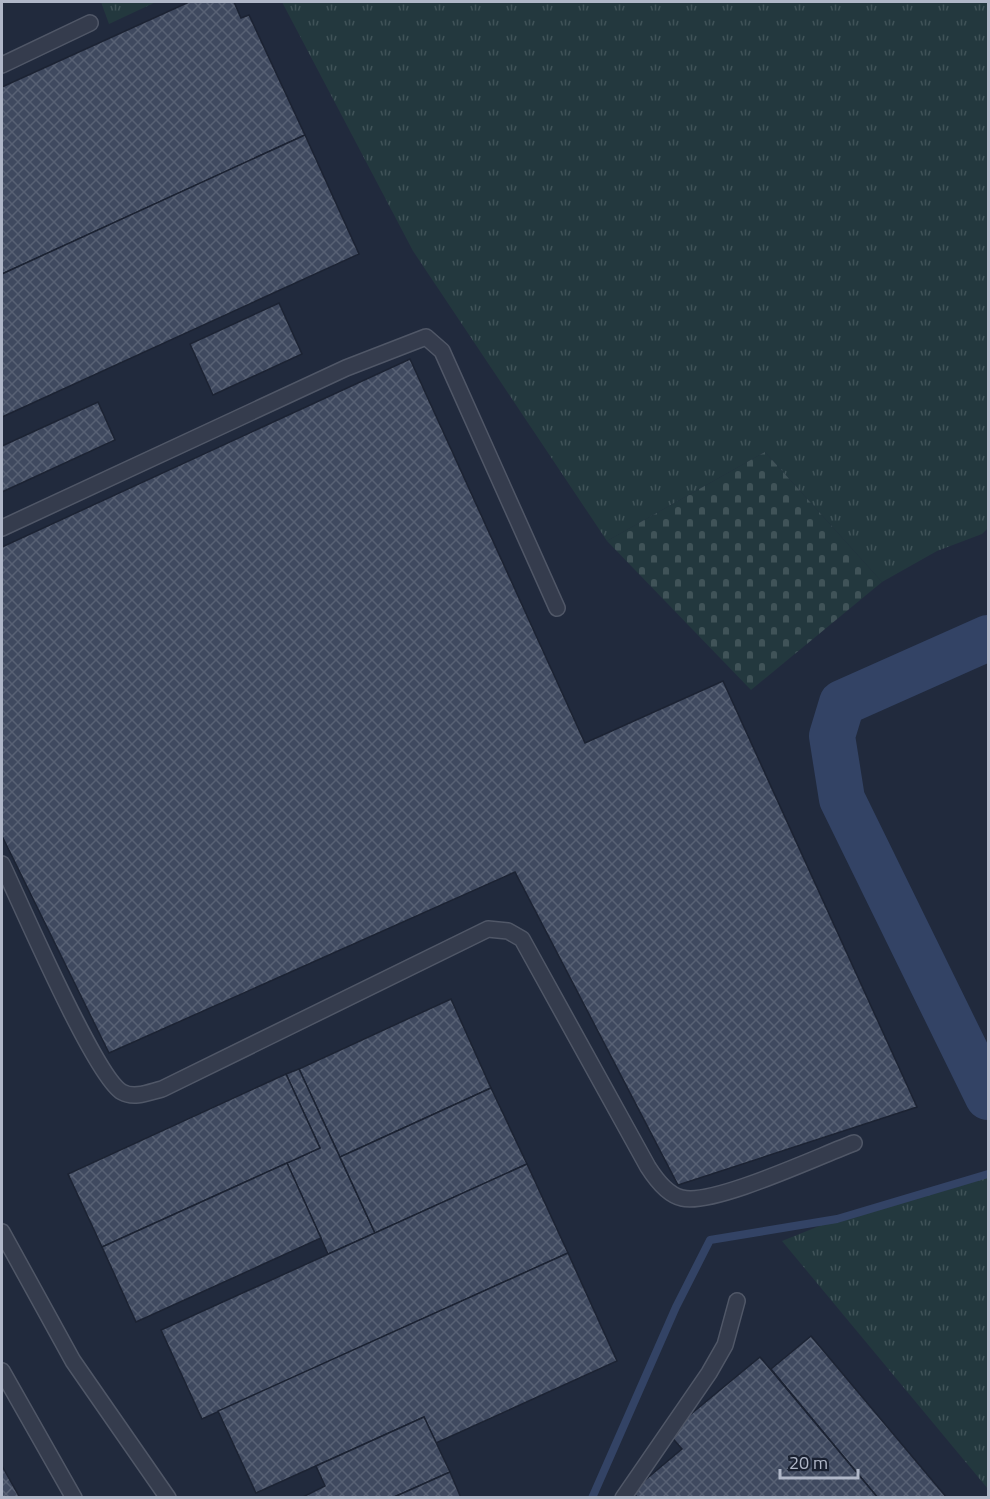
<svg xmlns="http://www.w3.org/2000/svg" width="990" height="1499" font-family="'Titillium Web',sans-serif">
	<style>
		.grass { fill: url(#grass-tufts) }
		.cemetery { fill: url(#cemetery-stones) }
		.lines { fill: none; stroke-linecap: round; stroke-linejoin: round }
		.stream { stroke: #334365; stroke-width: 8 }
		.river { stroke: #334365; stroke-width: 46 }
		.building { fill: url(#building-cross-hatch); stroke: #1c2333; stroke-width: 1.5 }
		.lane-casing { stroke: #505767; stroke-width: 18 }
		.lane { stroke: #353c4d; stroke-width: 15 }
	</style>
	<defs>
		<pattern id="grass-tufts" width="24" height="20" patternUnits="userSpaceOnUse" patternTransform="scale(1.5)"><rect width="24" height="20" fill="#23383e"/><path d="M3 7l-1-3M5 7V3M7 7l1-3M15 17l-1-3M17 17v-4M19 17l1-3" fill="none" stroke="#405358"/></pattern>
		<pattern id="cemetery-stones" width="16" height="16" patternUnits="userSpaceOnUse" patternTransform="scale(1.5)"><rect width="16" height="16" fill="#23383e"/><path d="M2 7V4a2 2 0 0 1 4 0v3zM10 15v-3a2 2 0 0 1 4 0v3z" fill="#405358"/></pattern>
		<pattern id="building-cross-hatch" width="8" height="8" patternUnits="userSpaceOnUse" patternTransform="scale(1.5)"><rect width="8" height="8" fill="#3f495f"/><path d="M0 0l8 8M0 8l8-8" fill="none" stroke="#586174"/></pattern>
	</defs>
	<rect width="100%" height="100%" fill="#212a3d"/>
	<g class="grass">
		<path d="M101 2H156L109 24Z"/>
		<path d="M282 2H988V528L982 534 937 551 882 582 765 452 607 541 413 251Z"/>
		<path d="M988 1174V1489L782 1241 869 1206Z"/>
	</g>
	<path class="cemetery" d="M765 452 882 582 751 690 607 541Z"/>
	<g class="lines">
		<path class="stream" d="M592 1498 676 1307 710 1240 837 1219 988 1174"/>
		<path class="river" d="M988 638 842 703 832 736 842 799 988 1097"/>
	</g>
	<g class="building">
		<path d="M189 2H234L241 18 249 15 305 135 2 274V87Z"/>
		<path d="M305 135 359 254 2 417V274Z"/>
		<path d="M279 303 302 354 213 395 190 344Z"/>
		<path d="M410 359 585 743 723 681 917 1107 678 1185 515 872 109 1053 2 836V547Z"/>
		<path d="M98 402 115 440 2 492V446Z"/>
		<path d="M451 999 491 1088 340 1157 299 1069Z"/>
		<path d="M299 1069 375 1233 328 1254 287 1163 320 1148 286 1074Z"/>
		<path d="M286 1074 320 1148 102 1247 68 1174Z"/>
		<path d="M491 1088 527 1164 375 1233 340 1157Z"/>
		<path d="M287 1163 321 1238 136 1322 102 1247Z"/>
		<path d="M527 1164 568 1253 202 1419 161 1330Z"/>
		<path d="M568 1253 617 1361 436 1443 424 1417 256 1493 218 1411Z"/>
		<path d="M811 1336 947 1498H878L771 1369Z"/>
		<path d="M760 1357 878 1498H638L632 1491 682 1449 668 1433Z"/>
		<path d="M424 1417 450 1472 392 1498H301L325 1486 316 1466Z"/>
		<path d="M2 1466 20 1498H2Z"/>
		<path d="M450 1472 461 1498H392Z"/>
	</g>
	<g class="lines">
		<g class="lane-casing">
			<g id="lane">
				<path d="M2 65 90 23"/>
				<path d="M2 528 346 368 426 337 442 351 557 608"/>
				<path d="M2 864C20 902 95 1077 122 1092 134 1099 150 1092 162 1089L488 929 508 931 522 939 648 1167C655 1178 668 1195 682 1198 713 1206 819 1156 854 1143"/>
				<path d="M2 1232 73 1361 168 1498"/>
				<path d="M2 1371 74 1498"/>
				<path d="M623 1498 709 1373 725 1345 737 1301"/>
			</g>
		</g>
		<use href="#lane" class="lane"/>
	</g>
	<rect width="990" height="1499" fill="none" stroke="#b0b7c8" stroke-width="6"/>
	<path d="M780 1469v9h78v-9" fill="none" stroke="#b0b7c8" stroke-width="3"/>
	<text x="789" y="1469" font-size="18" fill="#b0b7c8" stroke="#1a2131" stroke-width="4.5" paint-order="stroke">20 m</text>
</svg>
